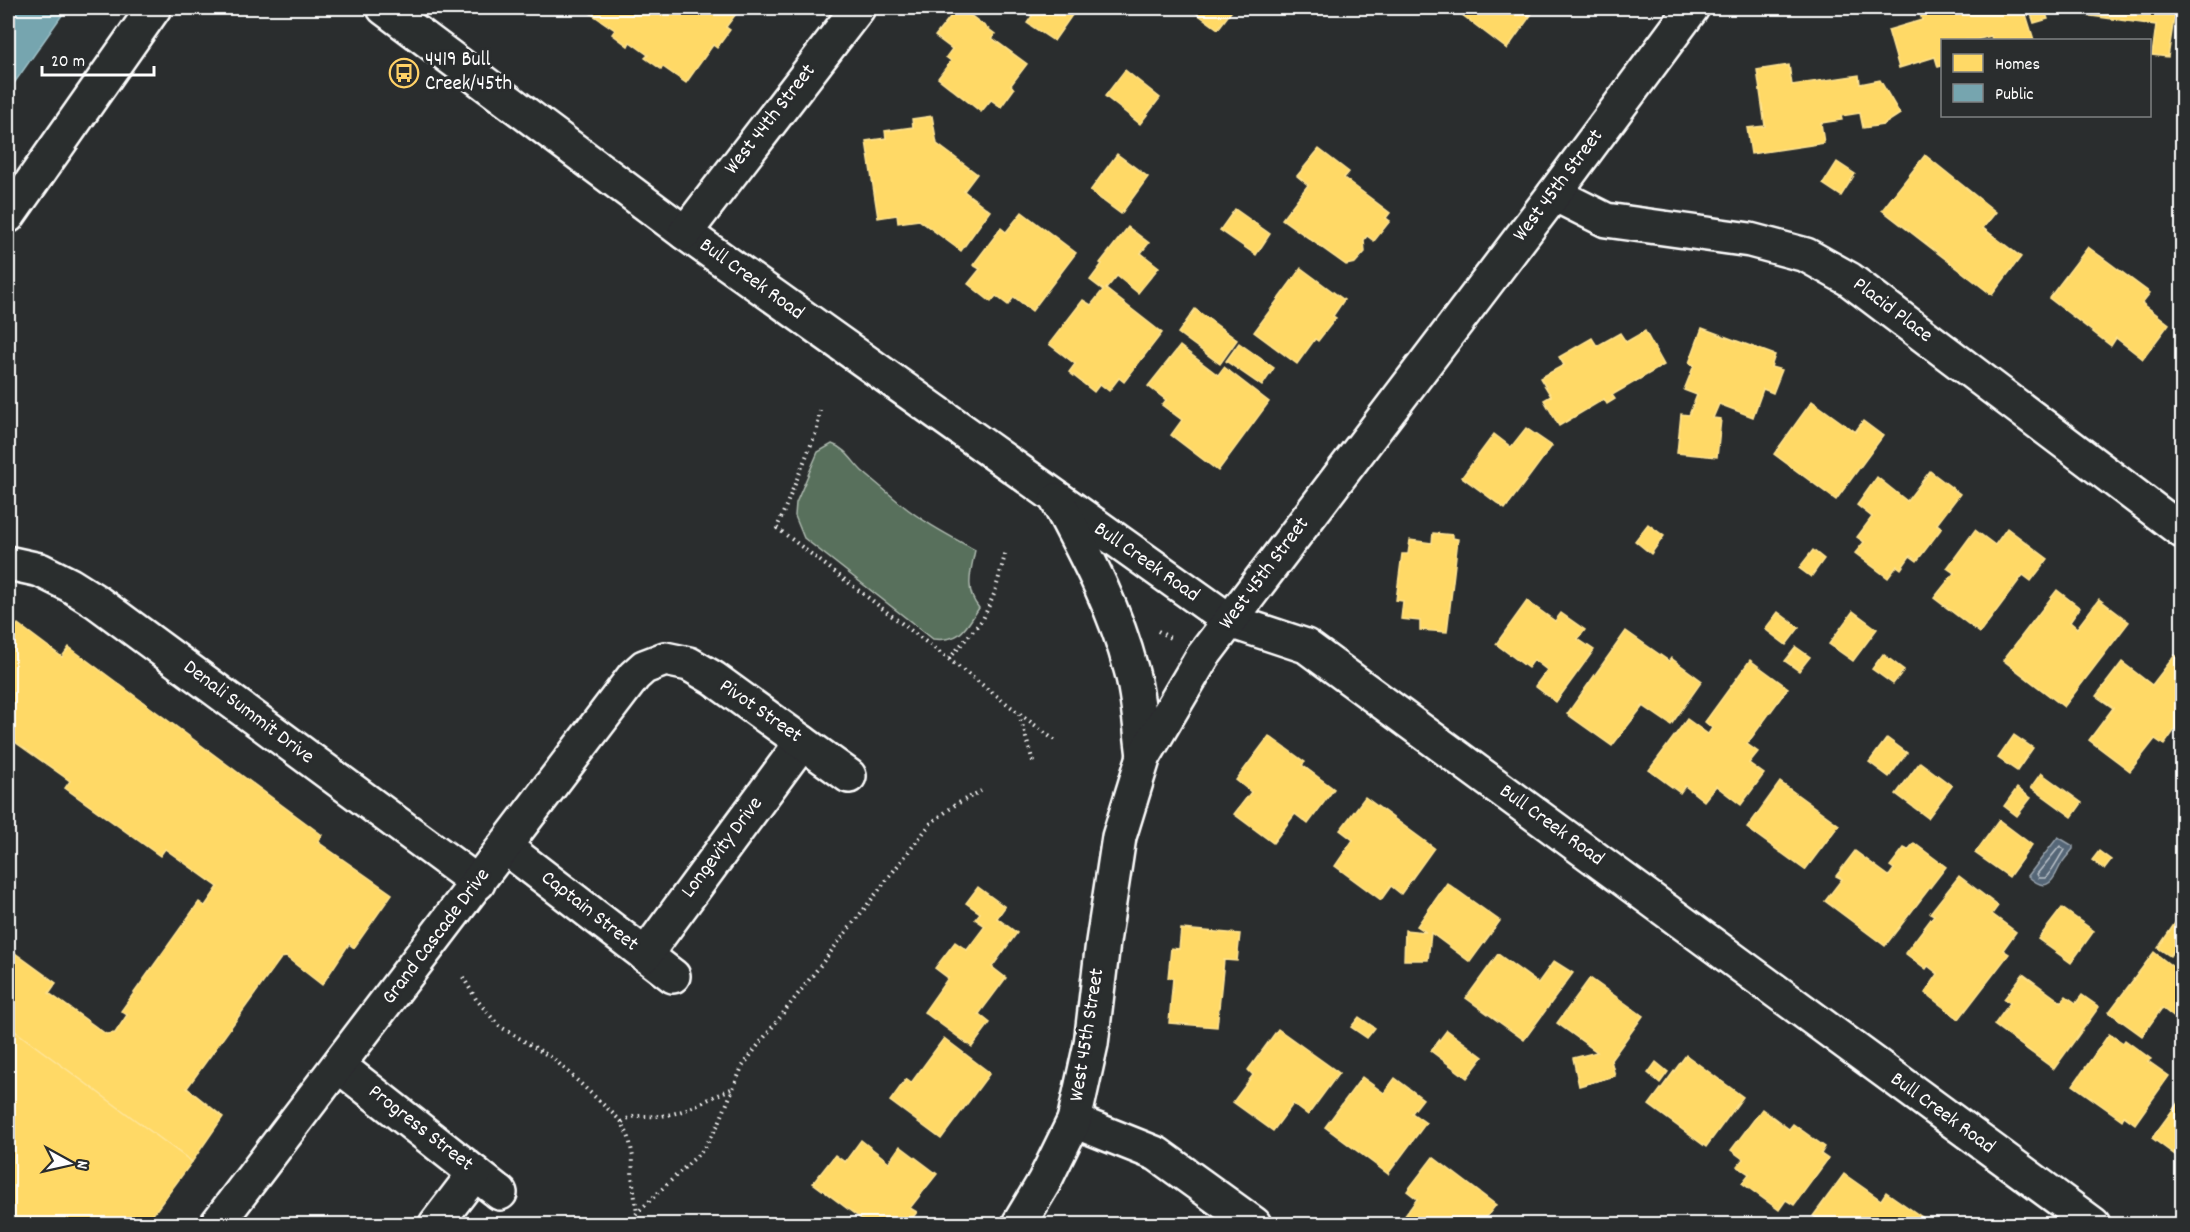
<svg xmlns="http://www.w3.org/2000/svg" width="2190" height="1232" font-family="Dekko,sans-serif">
	<style>
		.green { fill: #58705c; stroke: #acb8ae; stroke-width: 1.5 }
		.water { fill: #546677; stroke: #98a3ad; stroke-width: 1.5 }
		.homes { fill: #ffd966; stroke: #ffe494; stroke-width: 1.5 }
		.public { fill: #76a5af; stroke: #9fc0c7; stroke-width: 1.5 }
		.lines { fill: none; stroke-linecap: round; stroke-linejoin: round }
		.shore { stroke: #bbc2c9; stroke-width: 1.5 }
		.minor-casing { stroke: #fff; stroke-width: 38 }
		.major-casing { stroke: #fff; stroke-width: 38 }
		.path { stroke: #fff; stroke-width: 4; stroke-dasharray: 1.5 4.5; stroke-linecap: butt }
		.minor { stroke: #2a2d2e; stroke-width: 33 }
		.major { stroke: #2a2d2e; stroke-width: 33 }
		.labels { text-anchor: middle; dominant-baseline: central; stroke-width: 6; stroke-linejoin: round; paint-order: stroke }
		.poi-label { font-size: 21px; fill: #fff; stroke: #2a2d2e; text-anchor: start }
		.street-label { font-size: 21px; fill: #fff; stroke: #2a2d2e }
	</style>
	<rect width="100%" height="100%" fill="#2a2d2e"/>
	<filter id="ink" filterUnits="userSpaceOnUse"><feTurbulence type="fractalNoise" baseFrequency=".0167" numOctaves="2"/><feDisplacementMap in="SourceGraphic" scale="12" xChannelSelector="R" yChannelSelector="G"/><feConvolveMatrix kernelMatrix="1 2 1 2 8 2 1 2 1" color-interpolation-filters="sRGB"/></filter>
	<g filter="url(#ink)">
		<path class="green" d="M832 444C845 448 852 461 862 471 875 482 888 493 901 504 923 522 950 536 975 550 971 571 964 590 979 608 965 629 961 642 933 639L804 538 795 516 796 503 818 452Z"/>
		<path class="water" d="M2058 837 2073 846V849C2069 854 2062 861 2059 868 2051 886 2044 891 2028 876Z"/>
		<g class="homes">
			<path d="M576 8H747L744 13 739 10 726 27 730 30 717 48 713 45 686 83 663 67 661 69 645 58 648 55 630 42 628 46 612 34 615 30 584 9 582 12Z"/>
			<path d="M957 8H961L995 34 992 38 1027 64 1011 85 1014 89 1001 107 991 100 981 112 938 78 951 61 946 57 952 49 935 36Z"/>
			<path d="M1019 8H1077L1054 41 1027 23 1032 16Z"/>
			<path d="M1189 8H1234L1218 29Z"/>
			<path d="M1453 8H1536L1507 49Z"/>
			<path d="M1918 8H2026H2024L2034 40H1992L1991 36 1976 40H1942V66L1938 67 1935 57 1899 68 1888 30 1922 20Z"/>
			<path d="M2029 8H2044L2048 19 2034 23Z"/>
			<path d="M2071 8H2182V21L2174 19 2168 57 2152 55 2156 25 2070 13Z"/>
			<path d="M1789 65 1792 85 1859 75 1860 84 1880 80 1900 114 1883 125 1863 128 1860 113 1841 116 1842 120 1821 123 1824 143 1751 154 1747 128 1765 126 1757 70Z"/>
			<path d="M1125 70 1160 98 1140 124 1105 96Z"/>
			<path d="M932 116 937 144 977 174 964 191 990 211 961 251 919 220 898 223 897 215 878 218 866 141 886 138 885 131 913 127 912 119Z"/>
			<path d="M1319 149 1349 172 1344 178 1390 213 1386 218 1390 221 1374 241 1367 236 1364 240 1365 252 1355 263 1346 265 1282 219 1308 185 1297 176Z"/>
			<path d="M1117 154 1148 177 1121 214 1090 191Z"/>
			<path d="M1925 155 1996 212 1983 228 2021 257 1992 295 1882 210Z"/>
			<path d="M1837 162 1855 174 1841 196 1823 184Z"/>
			<path d="M1235 209 1270 234 1256 255 1220 230Z"/>
			<path d="M1022 212 1076 253 1032 311 1014 297 1008 305 996 296 991 302 968 284 980 269 973 265 1001 228 1006 232Z"/>
			<path d="M1128 227 1149 243 1141 253 1159 267 1138 293 1117 276 1106 289 1162 333 1124 382 1119 378 1109 391 1100 384 1094 392 1069 372 1075 364 1049 344 1083 300 1091 305 1103 290 1090 280 1102 264 1100 263Z"/>
			<path d="M2088 247 2150 293 2142 303 2169 324 2143 359 2116 338 2111 346 2049 298Z"/>
			<path d="M1301 268 1344 300 1333 316 1336 318 1318 341 1315 339 1297 364 1254 332Z"/>
			<path d="M1195 309 1237 340 1220 364 1178 333Z"/>
			<path d="M1702 328 1775 355 1771 367 1782 370 1773 393 1763 389 1753 417 1719 404 1713 418 1721 419 1717 457 1677 453 1681 414 1689 415 1697 395 1684 390 1694 365 1689 363Z"/>
			<path d="M1645 331 1664 365 1612 395 1615 399 1607 404 1604 399 1559 426 1544 400 1551 396 1540 378 1564 365 1559 357 1592 338 1597 346 1620 333 1626 342Z"/>
			<path d="M1239 343 1274 368 1262 386 1226 361Z"/>
			<path d="M1180 346 1218 375 1224 367 1269 402 1218 471 1171 435 1182 420 1162 405 1166 400 1148 386Z"/>
			<path d="M1812 401 1855 432 1863 421 1883 436 1836 500 1774 454Z"/>
			<path d="M1526 428 1552 446 1505 509 1462 477 1494 434 1511 447Z"/>
			<path d="M1930 471 1960 494 1937 524 1942 528 1917 561 1910 556 1901 569 1897 566 1888 578 1855 553 1864 542 1857 537 1872 517 1857 505 1877 477 1907 501Z"/>
			<path d="M1648 524 1664 536 1651 554 1635 541Z"/>
			<path d="M2007 528 2048 559 2031 581 2023 575 1980 633 1934 598 1954 573 1947 568 1975 530 1995 545Z"/>
			<path d="M1433 533 1453 535V538L1458 539 1447 632 1420 630V621L1401 619 1403 601 1396 600 1402 554H1408L1410 540 1432 543Z"/>
			<path d="M1813 550 1824 559 1811 577 1799 568Z"/>
			<path d="M2057 590 2080 608 2070 622 2077 628 2099 599 2129 622 2064 707 2003 660Z"/>
			<path d="M1527 601 1555 621 1561 613 1585 630 1578 639 1594 650 1556 702 1535 686 1547 670 1534 660 1528 668 1496 644Z"/>
			<path d="M1853 611 1877 629 1853 661 1829 644Z"/>
			<path d="M1778 612 1799 628 1786 645 1765 629Z"/>
			<path d="M18 624 62 657 69 647 322 835 318 842 392 894 354 948 349 944 322 985 286 957 281 958 187 1088 223 1117 192 1162 8 1026V948L56 983 49 993 106 1034 115 1033 127 1015 121 1011 199 902 205 906 218 887 165 849 160 856 65 788 70 781 8 737V627L13 630Z"/>
			<path d="M1626 631 1669 661 1671 658 1702 681 1671 725 1643 706 1612 746 1567 714Z"/>
			<path d="M1796 647 1810 657 1799 671 1785 661Z"/>
			<path d="M1883 654 1904 670 1893 684 1872 669Z"/>
			<path d="M2175 655 2182 660V720L2164 745 2155 739 2130 771 2089 740 2113 708 2096 696 2122 662 2152 685Z"/>
			<path d="M1750 660 1788 688 1747 744 1758 752 1749 763 1764 774 1741 805 1716 786 1704 801 1685 786 1680 793 1649 770 1687 719 1708 734 1712 728 1705 722Z"/>
			<path d="M2014 735 2033 748 2017 771 1998 758Z"/>
			<path d="M1269 736 1305 762 1302 765 1334 789 1308 824 1295 814 1273 843 1234 814 1251 792 1236 780Z"/>
			<path d="M1887 738 1907 753 1889 777 1869 762Z"/>
			<path d="M1920 762 1952 786 1928 818 1896 794Z"/>
			<path d="M2041 773 2082 803 2072 817 2031 787Z"/>
			<path d="M1780 782 1839 825 1805 870 1747 828Z"/>
			<path d="M2017 788 2031 798 2017 816 2004 806Z"/>
			<path d="M1365 797 1434 848 1401 894 1391 886 1381 900 1335 866 1353 840 1340 830Z"/>
			<path d="M1999 820 2032 845 2009 877 1975 853Z"/>
			<path d="M1914 843 1946 867 1885 946 1825 901 1842 879 1836 876 1855 851 1889 876 1894 869 1890 866 1904 848 1908 850Z"/>
			<path d="M2099 851 2111 860 2104 869 2092 860Z"/>
			<path d="M1959 876 1998 906 1992 914 2016 932 2003 950 2009 954 1959 1019 1925 993 1938 974 1928 966 1926 969 1905 953 1934 915 1930 913Z"/>
			<path d="M1447 883 1500 921 1470 962 1431 933 1428 960H1404L1405 930 1426 932 1417 926Z"/>
			<path d="M978 887 1005 907 997 918 1017 933 992 967 1006 978 979 1014 990 1023 972 1047 924 1012 948 978 935 968 955 942 967 950 985 926 975 919 980 913 966 903Z"/>
			<path d="M2062 908 2094 931 2071 963 2038 939Z"/>
			<path d="M2177 920 2182 924V938L2170 956 2158 948Z"/>
			<path d="M1181 929 1240 934 1237 961 1224 960 1217 1027 1169 1023 1173 978H1168L1171 948 1179 949Z"/>
			<path d="M2154 952 2182 974V1010L2176 1019 2162 1008 2142 1036 2109 1012Z"/>
			<path d="M1498 954 1538 983 1554 961 1573 973 1524 1040 1466 998Z"/>
			<path d="M2023 974 2061 1002 2066 996 2076 1003 2082 995 2099 1007 2054 1069 1994 1025 2010 1003 2004 999Z"/>
			<path d="M1590 978 1643 1016 1611 1060 1615 1076 1579 1086 1573 1058 1597 1052 1557 1023Z"/>
			<path d="M1359 1017 1375 1028 1367 1038 1351 1027Z"/>
			<path d="M8 1026 192 1162 146 1224H8Z"/>
			<path d="M1278 1029 1339 1073 1308 1115 1293 1104 1273 1131 1233 1102 1253 1075 1248 1070Z"/>
			<path d="M1447 1030 1483 1057 1467 1078 1431 1051Z"/>
			<path d="M2109 1034 2123 1043 2125 1040 2151 1059 2148 1061 2169 1076 2135 1124 2124 1116 2122 1120 2073 1085Z"/>
			<path d="M944 1038 990 1073 941 1139 890 1101 906 1079 911 1083Z"/>
			<path d="M1686 1055 1743 1097 1706 1147 1649 1105Z"/>
			<path d="M1656 1062 1668 1072 1660 1083 1648 1073Z"/>
			<path d="M1362 1077 1384 1093 1395 1078 1423 1099 1412 1113 1426 1123 1388 1174 1325 1127Z"/>
			<path d="M2182 1097V1160L2152 1138Z"/>
			<path d="M1762 1109 1789 1129 1793 1124 1825 1147 1821 1154 1828 1159 1794 1205 1786 1200 1779 1210 1742 1183 1749 1174 1737 1166 1743 1159 1731 1150Z"/>
			<path d="M861 1140 889 1162 900 1146 937 1174 910 1208 917 1212 908 1224H868L813 1183 835 1155 845 1162Z"/>
			<path d="M1433 1157 1496 1205 1481 1224H1399L1417 1199 1407 1191Z"/>
			<path d="M1844 1174 1881 1200 1886 1192 1932 1224H1826L1813 1216Z"/>
		</g>
		<path class="public" d="M8 8H67L8 92Z"/>
		<g class="lines">
			<path class="shore" d="M2060 846 2064 850C2058 859 2052 872 2045 878H2039L2037 874Z"/>
			<g class="minor-casing">
				<g id="minor">
					<path d="M384 8 685 233 1230 621 1306 646 2093 1224"/>
					<path d="M1554 194 1606 220 1750 240 1806 255 1849 279 2182 531"/>
					<path d="M8 216 154 8"/>
					<path d="M685 233 858 8"/>
					<path d="M8 563 40 570 70 585 97 602 478 883"/>
					<path d="M505 847 673 976"/>
					<path d="M645 955 802 742"/>
					<path d="M339 1066 500 1193"/>
					<path d="M1074 1121 1157 1154 1254 1224"/>
					<path d="M217 1224 634 676 644 667 665 659 689 664 713 678 849 776"/>
					<path d="M436 1224 475 1173"/>
				</g>
			</g>
			<g class="major-casing">
				<g id="major">
					<path d="M1057 500C1086 555 1115 608 1131 669 1139 697 1140 728 1144 756"/>
					<path d="M1019 1224 1044 1182 1074 1121 1091 1044 1103 942 1119 837 1144 756 1203 656 1554 194 1692 8"/>
				</g>
			</g>
			<g class="path">
				<path d="M820 410 817 430 777 528 1057 742"/>
				<path d="M1158 631 1172 639"/>
				<path d="M949 659 983 619 995 592 1006 551"/>
				<path d="M1019 714 1034 765"/>
				<path d="M463 977 476 999 499 1026 554 1059 622 1122 629 1138 633 1157 632 1176 637 1213"/>
				<path d="M622 1122C634 1113 645 1117 659 1116 686 1114 706 1099 731 1089"/>
				<path d="M629 1224 637 1213 704 1149 719 1123 742 1067 756 1048 931 823 955 805 981 791"/>
			</g>
			<use href="#minor" class="minor"/>
			<use href="#major" class="major"/>
		</g>
	</g>
	<defs>
		<g id="bus-ring" transform="scale(1.5)"><circle r="9.5" fill="#2a2d2e" stroke="#ffd166" stroke-width="1.5"/><path d="M-5-6H5V4H4V6H2V4H-2V6H-4V4H-5ZM-3.5-4V0h7V-4ZM-3.5 1.2v1.5H-2V1.2ZM2 1.2v1.5H3.5V1.2Z" fill="#ffd166"/></g>
	</defs>
	<g fill-rule="evenodd">
		<use href="#bus-ring" x="404" y="73"/>
	</g>
	<g class="labels">
		<g class="poi-label">
			<text x="425" y="61">4419 Bull<tspan x="425" dy="24">Creek/45th</tspan></text>
		</g>
		<g class="street-label">
			<text transform="translate(771 120) rotate(-52)">West 44th Street</text>
			<text transform="translate(1559 186) rotate(-53)">West 45th Street</text>
			<text transform="translate(751 280) rotate(36)">Bull Creek Road</text>
			<text transform="translate(1892 311) rotate(37)">Placid Place</text>
			<text transform="translate(1146 563) rotate(35)">Bull Creek Road</text>
			<text transform="translate(1265 574) rotate(-53)">West 45th Street</text>
			<text transform="translate(760 712) rotate(35)">Pivot Street</text>
			<text transform="translate(248 713) rotate(37)">Denali Summit Drive</text>
			<text transform="translate(1551 826) rotate(36)">Bull Creek Road</text>
			<text transform="translate(723 848) rotate(-53)">Longevity Drive</text>
			<text transform="translate(589 912) rotate(38)">Captain Street</text>
			<text transform="translate(437 937) rotate(-53)">Grand Cascade Drive</text>
			<text transform="translate(1088 1035) rotate(-81)">West 45th Street</text>
			<text transform="translate(1942 1114) rotate(36)">Bull Creek Road</text>
			<text transform="translate(420 1129) rotate(38)">Progress Street</text>
		</g>
	</g>
	<rect width="2190" height="1232" fill="none" stroke="#2a2d2e" stroke-width="30"/>
	<rect x="15" y="15" width="2160" height="1202" fill="none" stroke="#fff" stroke-width="2" filter="url(#ink)"/>
	<rect x="1941" y="39" width="210" height="78" fill="#2a2d2e" stroke="#7f8182" stroke-width="1.5"/>
	<rect x="1953" y="54" width="30" height="18" fill="#ffd966" stroke="#7f8182" stroke-width="1.5"/>
	<text x="1995" y="69" font-size="18" fill="#ffffff">Homes</text>
	<rect x="1953" y="84" width="30" height="18" fill="#76a5af" stroke="#7f8182" stroke-width="1.5"/>
	<text x="1995" y="99" font-size="18" fill="#ffffff">Public</text>
	<g transform="translate(69 1163) rotate(98)" stroke="#2a2d2e" stroke-width="4.5" paint-order="stroke">
	<path d="M0-4.5L10 22L0 15L-10 22Z" fill="#ffffff"/>
	<text y="-9" font-size="16" font-weight="bold" text-anchor="middle" fill="#ffffff">N</text>
	</g>
	<path d="M42 66v9h112v-9" fill="none" stroke="#ffffff" stroke-width="3"/>
	<text x="51" y="66" font-size="18" fill="#ffffff" stroke="#2a2d2e" stroke-width="4.5" paint-order="stroke">20 m</text>
</svg>
